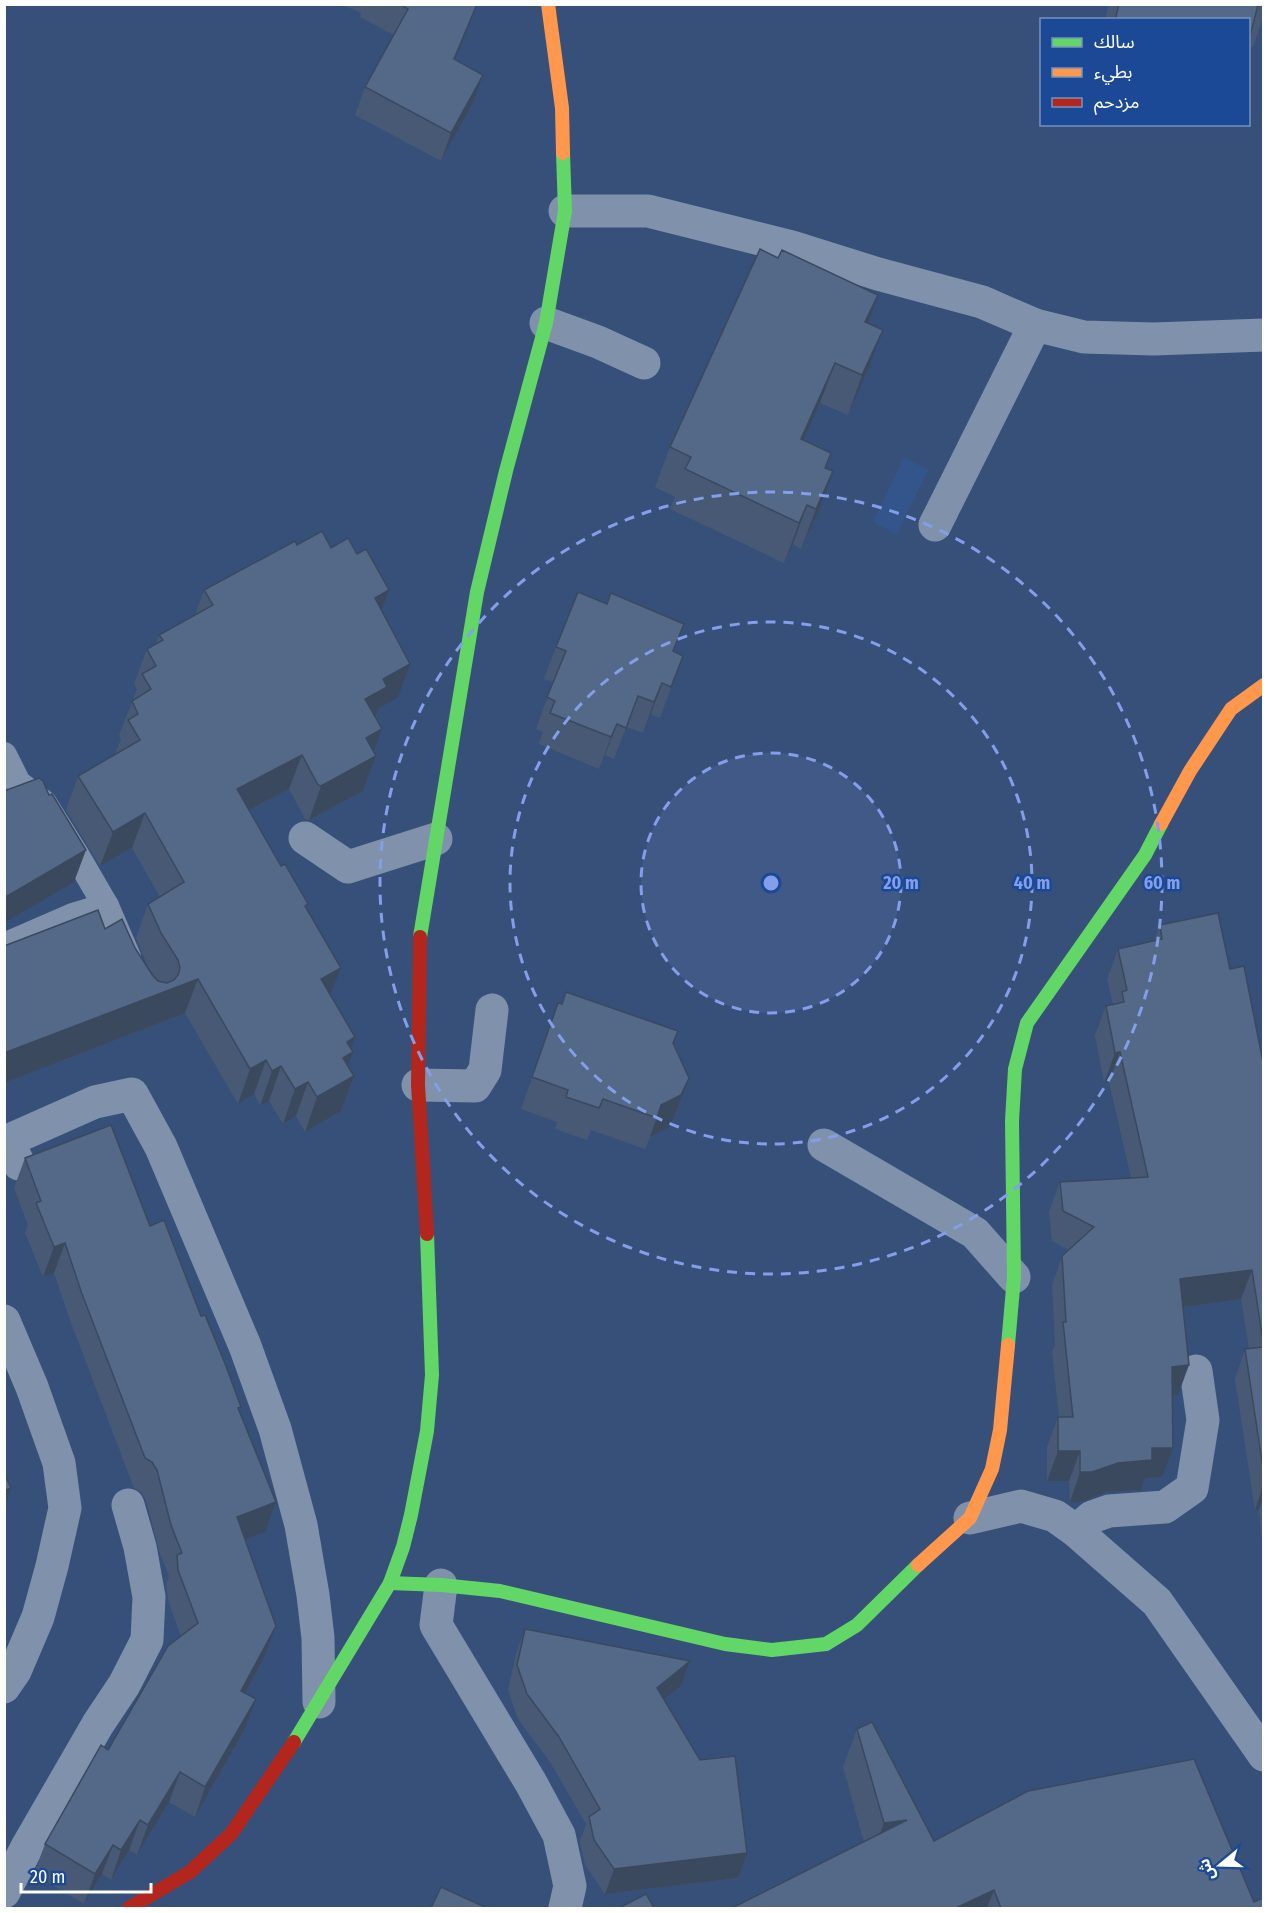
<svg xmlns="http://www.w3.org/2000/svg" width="1268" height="1913" font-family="'Fira Sans Condensed','Noto Sans Arabic',sans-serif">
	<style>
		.water { fill: #34558b }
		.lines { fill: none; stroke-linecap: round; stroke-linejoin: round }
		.lane { stroke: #8091ab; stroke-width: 26 }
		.street { stroke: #8091ab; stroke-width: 33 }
		.fast { stroke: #63d668; stroke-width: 14 }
		.slow { stroke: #ff974d; stroke-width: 14 }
		.jam { stroke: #b3261e; stroke-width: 14 }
		.wall { fill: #485975 }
		.shaded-wall { fill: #3b495f }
		.building { fill: #546888; stroke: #3b495f; stroke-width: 1.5 }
		.ring { fill: none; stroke: #839eea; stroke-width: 3; stroke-dasharray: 10 8 }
		.centre { fill: #839eea; stroke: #1b4995; stroke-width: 3 }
		.ring-label { font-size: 18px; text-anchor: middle; font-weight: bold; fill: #839eea; stroke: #1b4995; stroke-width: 5; stroke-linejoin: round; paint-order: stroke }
	</style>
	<rect width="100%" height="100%" fill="#375079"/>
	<path class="water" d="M904 457 928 470 897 534 873 522Z"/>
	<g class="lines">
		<g class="lane">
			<path d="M4 755 18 783 44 803 77 856 106 906 128 957"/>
			<path d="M4 946 73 916 106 906"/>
		</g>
		<g class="street">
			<path d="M565 211H648L792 247 878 274 982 302 1035 325 1084 337 1154 339 1264 335"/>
			<path d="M546 323 598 342 644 363"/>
			<path d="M935 525 1035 325"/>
			<path d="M305 838 348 867 436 839"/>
			<path d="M418 1085 475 1086 485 1070 492 1010"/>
			<path d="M824 1145 975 1233 1014 1277"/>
			<path d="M19 1164 7 1141 95 1102 132 1094 161 1147 245 1346 275 1429 301 1525 313 1595 318 1638 319 1702"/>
			<path d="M4 1321 32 1387 59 1463 65 1508 52 1566 38 1617 15 1671 4 1687"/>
			<path d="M970 1518 1021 1506 1055 1516 1076 1531 1157 1602 1264 1755"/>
			<path d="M1076 1531 1092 1517 1109 1511 1165 1507 1192 1488 1203 1420 1196 1371"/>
			<path d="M441 1585 436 1625 531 1783 559 1835 570 1886 565 1908"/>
			<path d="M4 1892 27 1847 98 1724 124 1685 147 1640 149 1597 140 1547 128 1505"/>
		</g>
		<g class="fast">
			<path d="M420 937 477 592 506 471 546 323 565 211 563 153"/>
			<path d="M1008 1345 1014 1277 1012 1121 1015 1069 1027 1023 1145 855 1161 824"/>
			<path d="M390 1583 441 1585 500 1591 725 1644 772 1650 826 1644 857 1625 918 1565"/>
			<path d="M294 1742 390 1583 403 1547 411 1515 427 1431 432 1375 427 1234"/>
		</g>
		<g class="slow">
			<path d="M548 4 562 108 563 153"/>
			<path d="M1161 824 1190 771 1231 709 1264 685"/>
			<path d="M918 1565 970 1518 992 1469 1000 1430 1008 1345"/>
		</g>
		<g class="jam">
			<path d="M420 937 418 1085 427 1234"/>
			<path d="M129 1908 190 1872 231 1834 294 1742"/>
		</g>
	</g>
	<g class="wall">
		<path d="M341 4H477L455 60 483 75 473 103 441 161 355 115 365 87 394 35 360 17 361 13Z"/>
		<path d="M1101 4H1263V18L1253 47 1248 46V20H1105L1108 7Z"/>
		<path d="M868 323V370L848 415 820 403 803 440 831 453 826 468 833 471 819 511 801 549 793 544 784 563 670 509 675 497 655 487 670 447Z"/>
		<path d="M297 545 331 548 382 610 398 698 379 708 376 718 373 752 376 756 363 791 309 820 305 819 289 789 249 810 341 968 331 995 351 1049 348 1066 354 1076 341 1111 305 1132 296 1116 283 1124 269 1101 260 1106 254 1094 238 1104 185 1013 4 1083V946L105 929 135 948 153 976 155 978 148 967 136 938 148 904 160 897 132 848 100 866 66 810 78 776 115 754 121 739 119 735 137 689 134 684 147 649 156 644 159 635 195 615 204 590Z"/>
		<path d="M556 647 674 652 671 688 660 718 651 714 643 733 627 727 614 759 605 755 599 769 539 744 543 732 536 729 553 682 544 679Z"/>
		<path d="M1160 925 1230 969 1263 1062V1541H1262L1259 1510H1255L1235 1379 1245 1349H1249L1241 1299 1183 1307 1178 1395H1172L1162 1477 1145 1478 1141 1490 1107 1492 1081 1502H1070L1069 1481H1047V1447L1058 1417H1059L1052 1352 1055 1345 1052 1285 1062 1256 1069 1250 1052 1241 1049 1212 1060 1182 1131 1178 1109 1082 1104 1083 1095 1035 1106 1006 1113 1004 1107 979 1118 949 1154 941Z"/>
		<path d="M558 1003 674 1044 677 1109 670 1127 650 1137 645 1149 591 1130 587 1140 555 1129 557 1122 521 1109Z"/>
		<path d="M25 1158 150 1226 201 1316 241 1407 239 1412 276 1502 265 1532 245 1540 276 1626 265 1656 245 1693V1729L195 1817 169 1802 137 1855 129 1850 111 1880 102 1874 84 1904 34 1874 45 1844 108 1750 181 1636 168 1600 166 1585 169 1576 160 1554 146 1500 141 1492 134 1488 71 1323 54 1273 43 1277 25 1233 28 1225 14 1188Z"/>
		<path d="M525 1629 690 1661 681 1686 664 1699 738 1878 605 1894 585 1865 580 1842 586 1824 550 1762 518 1719 508 1690 516 1654Z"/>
		<path d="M857 1729 934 1841 1254 1902 1263 1908H732L864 1842 843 1767Z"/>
	</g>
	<g class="shaded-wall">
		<path d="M477 4 472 18 444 87 454 59Z"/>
		<path d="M483 75 473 103 441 161 451 133Z"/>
		<path d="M878 295 864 335 865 322Z"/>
		<path d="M883 330 868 370 848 415 862 375Z"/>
		<path d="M835 363 820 403 786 479 801 439Z"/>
		<path d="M833 471 819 511 801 549 816 509Z"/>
		<path d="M807 505 793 544 784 563 799 523Z"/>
		<path d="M389 590 376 625 375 598Z"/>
		<path d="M410 664 398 698 379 708 374 721 365 699 383 679Z"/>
		<path d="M662 683 651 714 643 733 654 702Z"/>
		<path d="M638 696 627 727 614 759 626 728Z"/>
		<path d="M617 724 605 755 599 769 611 737Z"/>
		<path d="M382 729 371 759 376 756 363 791 309 820 321 786 366 738Z"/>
		<path d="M302 755 289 789 224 823 237 789Z"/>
		<path d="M145 813 132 848 100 866 113 832Z"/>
		<path d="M86 850 74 882 4 923V898Z"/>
		<path d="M341 968 328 1002 321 979Z"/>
		<path d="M198 979 185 1013 4 1083V1053Z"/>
		<path d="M355 1037 349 1054 353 1052 341 1084 354 1076 341 1111 305 1132 317 1097 347 1042Z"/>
		<path d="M1120 1052 1109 1082 1104 1083 1115 1053Z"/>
		<path d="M266 1060 254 1094 238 1104 250 1069Z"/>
		<path d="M281 1066 269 1101 260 1106 272 1071Z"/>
		<path d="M689 1078 677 1109 670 1127 650 1137 661 1105Z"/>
		<path d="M308 1082 296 1116 283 1124 295 1089Z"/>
		<path d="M65 1243 54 1273 43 1277 54 1247Z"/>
		<path d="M1252 1270 1241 1299 1169 1309 1180 1279Z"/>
		<path d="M1189 1365 1178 1395 1161 1396 1172 1367Z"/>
		<path d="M1152 1448H1173L1162 1477 1145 1478 1141 1490 1107 1492 1081 1502H1070L1080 1472Z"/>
		<path d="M1058 1451H1080L1069 1481H1047Z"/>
		<path d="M1263 1485V1497L1259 1510H1255Z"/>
		<path d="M11 1488 4 1507V1491Z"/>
		<path d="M276 1502 265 1532 226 1547 237 1517Z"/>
		<path d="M276 1626 265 1656 230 1721 241 1691Z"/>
		<path d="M690 1661 681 1686 648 1712 657 1688Z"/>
		<path d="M256 1699 245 1729 195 1817 205 1787Z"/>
		<path d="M180 1772 169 1802 137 1855 148 1825Z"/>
		<path d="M140 1820 129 1850 111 1880 121 1850Z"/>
		<path d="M907 1820 870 1861 884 1823Z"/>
		<path d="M113 1845 102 1874 84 1904 95 1874Z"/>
		<path d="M747 1853 738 1878 605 1894 614 1869Z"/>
		<path d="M994 1890 987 1908H956Z"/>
	</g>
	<g class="building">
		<path d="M400 4H477L454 59 483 75 451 133 365 87 408 9Z"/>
		<path d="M1119 4H1263V6L1258 5 1248 43V20H1115Z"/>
		<path d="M760 249 778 258 782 250 878 295 865 322 883 330 862 375 835 363 801 439 831 453 825 468 833 471 816 509 807 505 799 523 685 469 691 457 670 447Z"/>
		<path d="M322 531 331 548 348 538 357 554 366 549 389 590 375 598 410 664 383 679 387 687 365 699 382 729 366 738 376 756 321 786 318 785 302 755 237 789 281 866 285 864 308 904 305 906 341 968 321 979 355 1037 347 1042 353 1052 343 1058 354 1076 317 1097 308 1082 295 1089 281 1066 272 1071 266 1060 250 1069 198 979 4 1053V946L98 910 105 929 122 919 135 948 153 976 158 981 167 983 174 980 178 975 180 968 178 960 161 933 148 904 184 882 145 813 113 832 78 776 140 740 128 720 138 714 132 701 151 689 142 674 156 666 147 649 163 640 159 635 213 605 204 590 295 541 297 545Z"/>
		<path d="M578 592 607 604 611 593 684 624 673 651 683 656 671 687 662 683 654 702 638 696 626 728 617 724 611 737 550 713 555 701 547 697 566 651 556 647Z"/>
		<path d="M39 778 43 781 49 795 52 794 86 850 4 898V791Z"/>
		<path d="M1218 913 1230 969 1244 966 1263 1062V1341L1252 1270 1180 1279 1189 1365 1172 1367 1173 1448H1152V1460L1118 1463 1092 1472H1080V1451H1058V1417H1073L1063 1322H1066L1062 1256 1094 1227 1063 1211 1060 1182 1148 1177 1120 1052 1115 1053 1106 1006 1124 1002 1122 992 1127 990 1118 949 1162 939 1160 925Z"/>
		<path d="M566 992 678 1031 673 1043 689 1078 681 1095 661 1105 657 1118 603 1099 599 1108 566 1097 568 1090 532 1077 558 1003 562 1004Z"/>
		<path d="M111 1125 150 1226 164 1220 201 1316 205 1315 226 1366 241 1407 238 1408 276 1502 237 1517 276 1626 241 1691 256 1699 205 1787 180 1772 148 1825 140 1820 121 1850 113 1845 95 1874 45 1844 101 1745 108 1750 168 1646 198 1623 178 1570 177 1555 182 1553 171 1525 157 1470 152 1462 145 1458 82 1294 65 1243 54 1247 36 1203 41 1201 25 1158Z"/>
		<path d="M1263 1347V1468L1245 1349Z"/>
		<path d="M4 1473 11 1488 4 1491Z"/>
		<path d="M525 1629 690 1661 657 1688 700 1760 735 1756 747 1853 614 1869 594 1840 589 1817 600 1809 559 1737 527 1694 517 1665Z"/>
		<path d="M872 1722 934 1841 1028 1791 1194 1759 1254 1902 1263 1898V1908H1001L994 1890 956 1908H732L907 1820 884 1823 857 1729Z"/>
		<path d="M441 1887 487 1908H431Z"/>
		<path d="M646 1894 654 1908H619Z"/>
	</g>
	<circle cx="771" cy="883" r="130" fill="#839eea" fill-opacity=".12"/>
	<g class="ring">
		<circle cx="771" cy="883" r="130"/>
		<circle cx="771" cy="883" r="261"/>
		<circle cx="771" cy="883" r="391"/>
	</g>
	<circle cx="771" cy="883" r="9" class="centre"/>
	<g class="ring-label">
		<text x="901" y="889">20 m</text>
		<text x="1032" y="889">40 m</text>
		<text x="1162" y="889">60 m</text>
	</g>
	<rect width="1268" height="1913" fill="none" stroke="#ffffff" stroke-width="12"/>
	<rect x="1040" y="18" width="210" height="108" fill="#1b4995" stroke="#7692bf" stroke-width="1.5"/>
	<rect x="1052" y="38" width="30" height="9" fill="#63d668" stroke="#7692bf" stroke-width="1.5"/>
	<text x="1094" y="48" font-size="18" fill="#ffffff">سالك</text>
	<rect x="1052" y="68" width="30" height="9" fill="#ff974d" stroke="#7692bf" stroke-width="1.5"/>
	<text x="1094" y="78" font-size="18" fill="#ffffff">بطيء</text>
	<rect x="1052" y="98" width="30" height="9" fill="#b3261e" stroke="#7692bf" stroke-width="1.5"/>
	<text x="1094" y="108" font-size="18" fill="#ffffff">مزدحم</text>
	<g transform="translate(1220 1865) rotate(251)" stroke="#1b4995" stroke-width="4.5" paint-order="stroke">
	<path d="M0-4.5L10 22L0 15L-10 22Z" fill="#ffffff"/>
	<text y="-9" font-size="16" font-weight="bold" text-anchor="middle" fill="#ffffff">ش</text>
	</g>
	<path d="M21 1883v9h130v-9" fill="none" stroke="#ffffff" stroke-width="3"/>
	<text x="30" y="1883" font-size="18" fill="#ffffff" stroke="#1b4995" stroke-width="4.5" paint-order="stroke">20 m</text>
</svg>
